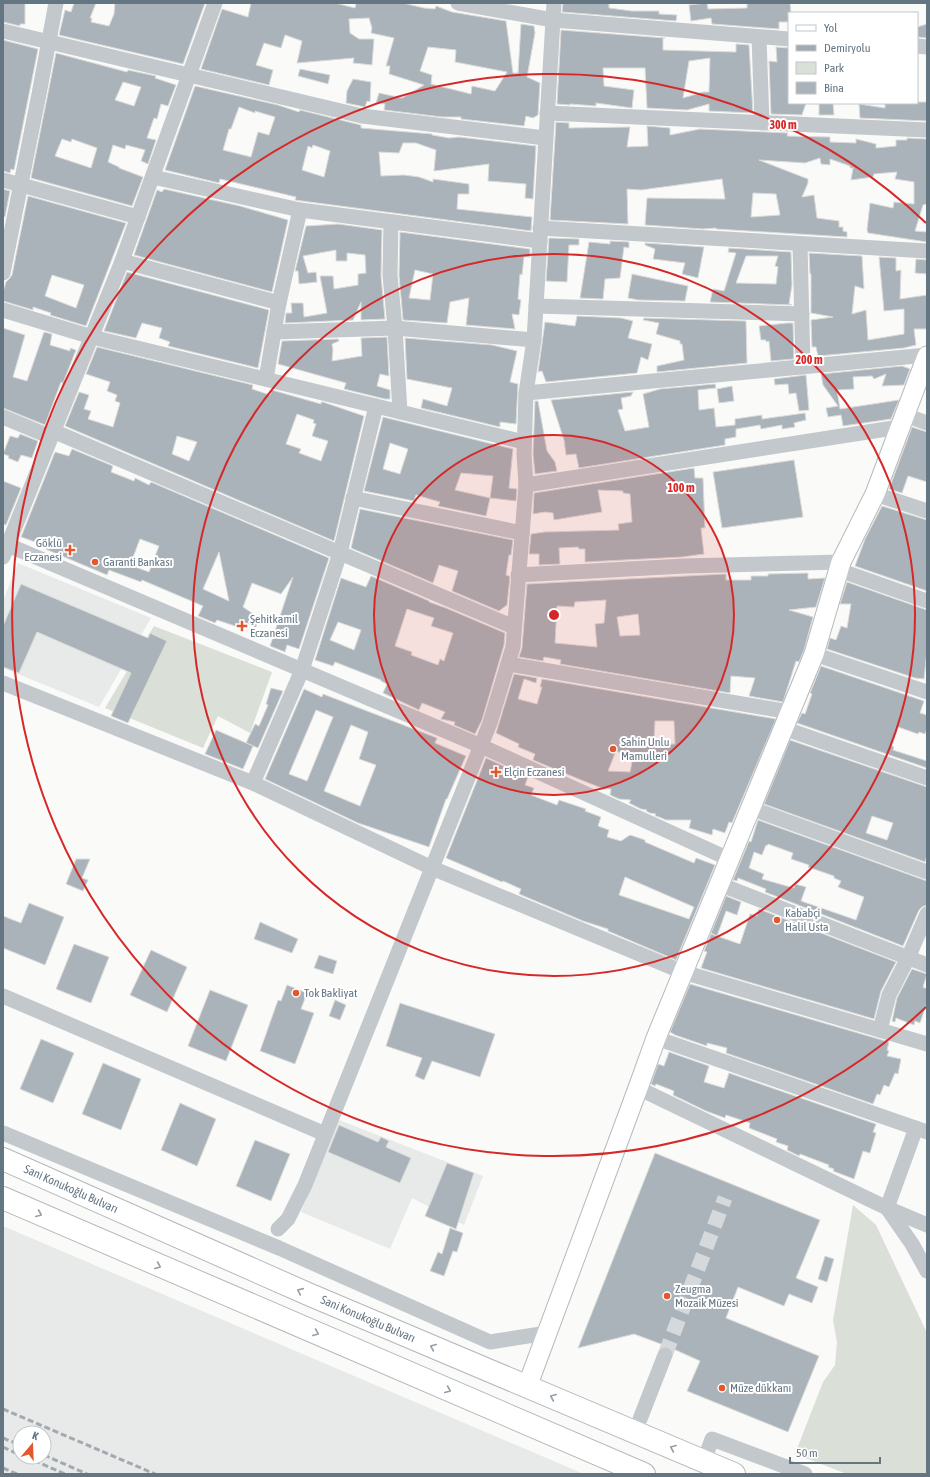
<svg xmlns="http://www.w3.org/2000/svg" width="930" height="1477" font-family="'Asap Condensed',sans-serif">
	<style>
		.built { fill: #e8e9e9; fill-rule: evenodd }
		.green { fill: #dadfd7 }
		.building { fill: #aab3b9; stroke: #dcdcda; fill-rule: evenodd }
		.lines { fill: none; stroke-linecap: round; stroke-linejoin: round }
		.minor-tunnel { stroke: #d5d9db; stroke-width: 15; stroke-dasharray: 15 8; stroke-linecap: butt }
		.major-casing { stroke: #b5babe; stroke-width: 21 }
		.highway-casing { stroke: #b4b9bd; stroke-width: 24 }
		.minor { stroke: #c3c8cc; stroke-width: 15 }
		.major { stroke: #fff; stroke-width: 19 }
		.highway { stroke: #fff; stroke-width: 22 }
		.rail { stroke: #a2aab0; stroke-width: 3; stroke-dasharray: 6 3; stroke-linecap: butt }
		.oneway { stroke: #939fa8 }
		.ring { fill: none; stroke: #d62828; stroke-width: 2 }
		.poi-dot { fill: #e4572e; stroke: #fff; stroke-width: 1.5 }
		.labels { text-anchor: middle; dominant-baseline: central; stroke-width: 4; stroke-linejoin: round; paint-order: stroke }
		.poi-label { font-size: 12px; fill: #657683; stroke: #fff; text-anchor: start }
		.street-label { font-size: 12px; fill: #657683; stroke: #fff }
		.centre { fill: #d62828; stroke: #fff; stroke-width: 2 }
		.ring-label { font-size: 12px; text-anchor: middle; font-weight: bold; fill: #d62828; stroke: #fff; stroke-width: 4; stroke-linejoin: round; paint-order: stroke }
	</style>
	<rect width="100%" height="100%" fill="#fafaf8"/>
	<g class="built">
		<path d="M18 563 151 618 99 707 3 668V601Z"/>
		<path d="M339 1120 483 1176 464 1225 412 1198 390 1249 301 1212Z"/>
		<path d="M3 1226 584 1474H3ZM20 1433H44V1457H20Z"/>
	</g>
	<g class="green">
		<path d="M154 626 272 672 250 733 218 716 203 748 105 708Z"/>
		<path d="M853 1205 876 1225 927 1333V1474H847L795 1454 823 1382 835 1365 837 1342 833 1320Z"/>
	</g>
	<g class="building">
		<path d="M3 3H25V24H20V26L3 22Z"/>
		<path d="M74 3H96L90 18H92L91 22 109 26 114 14 115 3H205L183 64 59 35 65 10 71 12Z"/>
		<path d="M251 3H335L355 8 356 3H403L424 8 435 9 436 6 452 12 506 21 513 73H518L521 24 534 26 535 33 527 77 540 83 538 115 533 118 526 116 524 126 461 119V117H442L384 110 385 104 376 103 379 93 402 98 424 85 389 74 390 66H386L394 38 371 33 372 28 369 18 349 19 350 33 359 39H374L372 65 353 63 354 58 297 63 302 41 285 35 281 48 264 43 256 65 273 70 269 85 201 69 222 9 248 17ZM428 47 456 50 455 62 507 72 495 91 472 86 471 94 431 84 432 75 420 71Z"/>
		<path d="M563 3H609V8L632 11H659V14L677 15 676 21 562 12Z"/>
		<path d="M707 3 708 9 747 8V3H790L791 13H788L789 22H779V29L712 24 711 18 691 21 689 5Z"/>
		<path d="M927 24V38L917 37V27Z"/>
		<path d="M561 30 665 38H663V50L736 52V44L749 45 753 113 709 111V104L687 110 647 108 645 68H603L604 86 634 90 632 108 596 103V106L570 104V105L557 104ZM710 58 709 92H703L683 98 689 61Z"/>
		<path d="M3 40 38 49 14 170 11 169 10 173 3 171Z"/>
		<path d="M776 47 789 48V103H806L802 115 771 114 769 61 777 62Z"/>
		<path d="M56 53 127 72 128 70 156 76 155 78 176 85 168 106 161 104 157 119 154 118 147 138 156 140 148 164 141 161 145 150 126 145 125 149 113 145 108 162 119 167V168L143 177 132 206 31 178ZM123 82 141 87 134 106 115 100ZM62 139 71 142 72 139 97 148 91 168 55 156Z"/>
		<path d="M300 69 330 75 328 84 298 76Z"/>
		<path d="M353 79 371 82 370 102 367 101 365 107 346 103 347 91Z"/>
		<path d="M195 86 278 105 299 112 300 110 361 125V128L432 134V135L449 138 459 137 536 146 533 199 525 198 526 184 488 181 489 164 434 171 436 150 416 143H403L399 153 379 152 381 176 404 175 419 177 433 182V179L469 184V194H458L457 209 532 217 531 231 302 201 295 200 296 197 220 179 219 183 165 170ZM239 107 255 113V111L275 117 269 135 258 132 251 157 223 150 229 129H231ZM313 145 330 151 324 177 302 170 308 146 312 148Z"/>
		<path d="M917 101H918V102H927V121L860 118 859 104 885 108V103H917Z"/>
		<path d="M819 103H833L834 115H819Z"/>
		<path d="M556 122 569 123V128L630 127 627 147 648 146 647 126 670 128V135L700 129 788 133 787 136 830 137V142L856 143V139L876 144V148L896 146V140H907V138L927 139V204L923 205 915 231 927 232V242L868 233 867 230 870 203 893 208 894 202 914 204V182L895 179 897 172 874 174 873 177 851 180 853 168H850V166L830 159V165L821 164 820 158 805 163 759 160 808 179V183L802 197 814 195 817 218 839 221V227H843V231L847 232V237L716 229V228L703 229 645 225 647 198 725 199 722 179 641 190 627 189 628 224 550 220ZM753 193 776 194 780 215 751 217Z"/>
		<path d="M3 189 10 191 5 217 3 216Z"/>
		<path d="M164 189 240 206 288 220 272 292 134 255 157 190 162 192Z"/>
		<path d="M28 196 126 223 86 326 50 315 51 313 33 307V310L3 301V292L6 282 9 279 12 275ZM52 275 84 285 76 308 45 296Z"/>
		<path d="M338 224 382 230 381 276 385 319 361 320V302L353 320 285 323 286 313H292L291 303H303L304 317 327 313 320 276H333L334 289 358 285V274L366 273 365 255 347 253V261H336V250L303 256 308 273 316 272 317 282 299 284 298 271H295L306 226Z"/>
		<path d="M400 232 530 249V257H524L522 275 520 274 518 299 521 300 519 315 512 314 515 329 466 325 469 298 450 302 447 323 403 320 399 275ZM415 270 433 274 430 300 409 298Z"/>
		<path d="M549 238 579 239V245H569L567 282 546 281Z"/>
		<path d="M610 241 629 242V248L624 247 620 278 605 279 603 299 580 298 589 242 610 244Z"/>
		<path d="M645 243 704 247 698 278 682 274 685 263 653 259 655 249 645 245Z"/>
		<path d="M729 248 791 252 792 285 789 304 792 305 710 302 713 289 724 291 736 253 728 252ZM746 256H778L775 266 778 267 776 284 736 283Z"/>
		<path d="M809 253 862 256 864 289 855 286 852 314 866 310 868 340 904 334V309L884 311 879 257 896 258V271L901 270 900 299 927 295V329H914L916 345 904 348 818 356 816 347H812L811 320 833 317 811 313V274H810Z"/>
		<path d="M916 259 927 260V274L915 273Z"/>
		<path d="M127 272 269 310 258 368 168 346 170 342 159 338 162 328 142 323 136 338 104 331Z"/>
		<path d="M632 274 688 286 685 301 638 300 628 298Z"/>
		<path d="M577 316 621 318 633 321 628 338 652 344 648 360 641 357 637 373 546 382 542 371 538 372 545 322 575 326Z"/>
		<path d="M644 318 746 321 747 363 657 372V366L684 360 682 344H680V341L656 334 659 323 643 320Z"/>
		<path d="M787 323H793L794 359 771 361 769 341 766 342V340H761L759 326Z"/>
		<path d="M3 328 25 335 13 377 27 381 44 332 52 334 50 345 70 351V348L76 350 63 383 61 382 45 425 3 408Z"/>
		<path d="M387 337 389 376 380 374 377 386 390 390V399H385L344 389 346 383 278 364 282 341 338 339 339 341 332 344 333 350 332 361 362 356 361 338Z"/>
		<path d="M405 338 492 345 517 351 510 382 518 384 516 424 500 422V427L421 408 423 399 447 406 452 388 407 379Z"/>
		<path d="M97 347 253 385 252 389 270 395 272 390 321 404V402H323L364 416 334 541 65 426 79 392 89 395 84 409 91 411 88 419 113 427 120 403 115 401 117 395 107 391 110 382 86 374ZM297 414 314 420 313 423 316 424 312 436 328 441 321 461 299 453 301 449 286 444ZM177 436 197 442 189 461 172 454Z"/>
		<path d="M902 366 910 369 904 385 882 386 886 374 874 379 872 376 853 377 854 389 837 390 840 409 899 400 891 419 843 426 841 415 828 417 826 408 838 406 823 385 821 374Z"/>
		<path d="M806 375 809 410 799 411 796 393 789 394 788 384 775 385 774 379Z"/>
		<path d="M715 384 716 388 698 390 699 410 714 408 716 427 735 425V419L762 415V419L805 413 806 420 794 423 795 427 782 429V425L761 429 760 425 736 429V437L725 439V445L579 468 576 454 566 455 564 440 551 400 633 392 631 396 621 398 623 409 618 410 625 431 649 427 643 394 660 389Z"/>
		<path d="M732 386 734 401 719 403 717 389Z"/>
		<path d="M535 401H538L547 451 555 462 557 471 535 474 533 454Z"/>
		<path d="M383 417 513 449 509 488 517 489 516 501 490 498 486 516 438 506 440 502 416 495 414 501 364 491ZM390 443 408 449 400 474 383 469ZM461 473 493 476 490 498 455 490Z"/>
		<path d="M912 427 927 432V482L908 476 902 493 889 489Z"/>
		<path d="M20 434 38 441 32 458 21 455 18 462 8 458 9 456 3 454 10 436 18 438Z"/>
		<path d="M72 449 113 466 111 472 134 481 135 478 149 485 151 482 329 558 299 649 287 645 285 652 270 646 293 577 281 594 252 583 243 607 261 619 255 628 244 622 241 628 217 620 215 623 198 616 203 606 142 580 141 582 109 570 107 575 43 548 44 545 21 537 55 452 69 456ZM140 539 159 546 149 572 130 565ZM219 552 229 601 203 589Z"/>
		<path d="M794 460 803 517 722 528 713 472Z"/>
		<path d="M694 468 695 478H703L705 528H701L704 554 682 557 585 562V549H579L578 547 559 548 560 564 539 565V554H529L531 534 544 532 619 530 618 524 632 522 630 494 623 493V491L598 490 602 512 554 520 553 513 545 512 533 514 534 493Z"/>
		<path d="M3 481 21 488 6 525 3 524Z"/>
		<path d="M882 506 927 520V591L855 566 865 539Z"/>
		<path d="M360 509 513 540 511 555H509L506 575 509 576 510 577 507 605 499 611 452 591 458 571 439 565 433 583 351 548Z"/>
		<path d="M808 573V579L825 578 816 607 789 610 813 617 804 650 799 662 796 661 783 702 749 696 755 678 731 676 730 693 560 664 561 660 544 657 543 661 519 657 522 648 527 584 726 574V580H751V576H768V574ZM606 600 604 623 595 624 597 647 555 643 557 606 574 607 575 602ZM638 614 640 635 620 636 617 617Z"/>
		<path d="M371 576 429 601V602L446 608 505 633 504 645 482 720 475 734 454 725 455 722 441 719 445 712 422 703 419 710 383 693 387 684 381 681V680L335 662 333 666 315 660 341 578 366 587ZM407 609 434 618 431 626 453 633 444 661 440 659 438 665 411 655 412 652 395 646ZM338 622 361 630 354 650 330 640Z"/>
		<path d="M847 582 927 610V651L924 679 915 678 827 649 830 638 836 640 841 626 847 628 851 604H840Z"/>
		<path d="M21 584 148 638 150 633 167 641 128 723 111 716 131 673 37 632 19 673 3 667V626Z"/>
		<path d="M821 666 924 701 920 713 927 715V729L925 734 919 732 918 734 898 727 892 746 894 747 893 750 927 761V768L797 723 802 713 805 714 812 694 810 693Z"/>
		<path d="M514 674 537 678 536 683 524 679 518 699 537 704 542 687H540L542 679 776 719 732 823 729 822 725 833 713 829 712 835 689 828 691 820H666L659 817 655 816 656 814 650 813 646 811 647 810 641 809 629 803 631 800 619 799 610 795 611 789H604L581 780 533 760 535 754 518 747 519 744 496 733ZM655 721H674L675 744H655V741H654ZM616 751 633 757 630 772 608 771Z"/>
		<path d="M271 688 283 691 258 748 246 743 255 724 259 726 268 705 266 704Z"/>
		<path d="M304 689 322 697 323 694 437 738 435 743 466 756 447 799H446L429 847 358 823 265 779ZM316 710 333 717 307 781 289 774ZM351 725 368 732 359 759 376 765 360 806 324 791Z"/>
		<path d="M216 730 253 746 243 769 205 754Z"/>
		<path d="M790 740 927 787V855L925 862 764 804ZM872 816 893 823 887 840 866 833Z"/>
		<path d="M486 758 528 777 525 785 534 788 531 795 557 805 559 800 586 809 585 811 601 817 598 826 609 830 607 837 621 841 630 835 645 840V842L694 863 696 858 715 865 676 960 608 931V929L583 921 519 894 521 889 503 881 502 882 446 858ZM625 877 694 907 689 919 619 895Z"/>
		<path d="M758 820 927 881V905L922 907 919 910 903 946 765 892 766 889 738 878 737 881 733 880 749 841 751 842ZM768 844 793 853 791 859 809 865 808 867 834 876V878L841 881 838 887 864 897 856 920 801 901 806 887 795 884 794 888 762 879 764 874 749 868 754 852 762 855 766 845 767 846Z"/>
		<path d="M76 859H90L82 878 88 880 83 891 66 884Z"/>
		<path d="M726 896 741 902 737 915 726 911 717 936 711 933Z"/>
		<path d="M29 903 64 917 45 965 3 948V916L21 923Z"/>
		<path d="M759 909 896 962 881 991 874 1019 701 968 707 952 704 951 711 934 740 944 750 914 757 916Z"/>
		<path d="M260 922 298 939 292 953 254 939Z"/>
		<path d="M74 944 109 957 91 1003 56 989Z"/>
		<path d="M151 950 187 967 167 1012 130 995Z"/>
		<path d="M319 955 337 961 333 974 314 968Z"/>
		<path d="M912 969 927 974 923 987 927 989V1003L920 1023 915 1021 914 1025 896 1018 895 1022 892 1021 897 998Z"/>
		<path d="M690 984 889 1042 887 1050 889 1051 887 1056 901 1059 898 1074 895 1073 889 1087 884 1085 880 1095 877 1094 873 1104 726 1053 727 1048 707 1043V1046L675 1035 670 1032Z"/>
		<path d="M287 985 307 993 301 1009 314 1013 295 1064 260 1051 278 1000 281 1001Z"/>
		<path d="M210 990 248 1005 226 1061 188 1046Z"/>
		<path d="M335 1000 346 1005 340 1020 329 1016Z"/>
		<path d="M400 1003 495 1034 480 1077 432 1061 424 1080 415 1076 422 1058 386 1046Z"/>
		<path d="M41 1039 74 1053 53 1103 20 1089Z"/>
		<path d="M669 1052 709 1066 704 1082 724 1088 729 1073 876 1124 873 1132 876 1133 870 1153 863 1151 854 1179 833 1171 834 1169 828 1167 829 1165 800 1154 799 1156 787 1150 788 1146 776 1142 777 1139 749 1128 750 1123 726 1115 725 1118 706 1111 673 1095 674 1091 656 1084 655 1086 651 1084 658 1064 664 1066Z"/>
		<path d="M103 1063 141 1079 121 1130 82 1114Z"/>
		<path d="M180 1103 216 1119 197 1166 161 1150Z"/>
		<path d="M339 1125 378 1142 381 1137 389 1141 386 1147 411 1158 400 1183 328 1152Z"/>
		<path d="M255 1140 290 1154 271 1201 236 1186Z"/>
		<path d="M655 1153 820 1220 796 1278 818 1287 812 1303 789 1294 784 1306 738 1287 726 1318 819 1356 788 1432 687 1391 700 1361 669 1347 634 1334 578 1348Z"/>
		<path d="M447 1163 474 1173 456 1229 425 1216Z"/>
		<path d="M450 1228 463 1233 457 1252 453 1251 444 1276 430 1271 438 1252 442 1254Z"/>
		<path d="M825 1256 834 1259 827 1282 818 1279Z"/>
	</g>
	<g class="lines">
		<path class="minor-tunnel" d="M665 1355 725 1198"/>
		<g class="major-casing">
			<path id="major" d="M527 1387 638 1088 656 1038 814 654 841 562 875 494 927 356"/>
		</g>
		<g class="highway-casing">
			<g id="highway">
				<path d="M3 1159 308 1294 734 1474"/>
				<path d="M3 1198 644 1474"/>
			</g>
		</g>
		<g class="minor">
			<path d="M458 3 553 20 789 39"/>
			<path d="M3 31 362 116 545 138"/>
			<path d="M759 37 762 123"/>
			<path d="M917 46 927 47"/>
			<path d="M547 113 927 130"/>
			<path d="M153 177 300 210 540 241"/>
			<path d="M3 180 138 217"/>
			<path d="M391 222 390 275 395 328 400 412"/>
			<path d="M540 228 927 251"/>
			<path d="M800 244 803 367"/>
			<path d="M122 261 279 303"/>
			<path d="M3 273 39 94 56 3"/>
			<path d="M536 306 802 314"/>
			<path d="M3 310 92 337 524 442"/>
			<path d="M274 332 395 328 534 340"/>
			<path d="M266 379 279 303 300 210"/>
			<path d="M526 393 927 355"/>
			<path d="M905 415 927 423"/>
			<path d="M3 417 51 437"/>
			<path d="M53 431 514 627"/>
			<path d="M526 485 900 427"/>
			<path d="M875 494 927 511"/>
			<path d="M353 498 522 533"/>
			<path d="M3 543 481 746 729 859"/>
			<path d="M3 557 122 261 215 3"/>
			<path d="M839 570 927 601"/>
			<path d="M518 575 684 566 841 562"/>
			<path d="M814 654 927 692"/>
			<path d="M508 664 790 712"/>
			<path d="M3 683 253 783 432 868 683 972 927 1044"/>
			<path d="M783 728 927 778"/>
			<path d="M253 783 302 670 340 553 376 406"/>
			<path d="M750 808 927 872"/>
			<path d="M719 884 927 965"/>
			<path d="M3 996 325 1134"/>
			<path d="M880 1030 889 995 908 958 927 914"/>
			<path d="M656 1038 927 1132"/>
			<path d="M638 1088 887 1208 927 1225"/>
			<path d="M916 1128 887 1208 912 1244 927 1271"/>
			<path d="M3 1133 279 1248 490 1342 547 1333"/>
			<path d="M278 1229 288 1219 305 1185 490 723 513 647 526 485 524 454 526 393 534 340 554 3"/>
			<path d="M640 1419 665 1355"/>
			<path d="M704 1461 712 1439 805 1474"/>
		</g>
		<use href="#major" class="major"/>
		<use href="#highway" class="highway"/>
		<g class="rail">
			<path d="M3 1409 155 1474"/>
			<path d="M3 1438 20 1445"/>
			<path d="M3 1447 20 1455"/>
			<path d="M44 1455 87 1474"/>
			<path d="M26 1457 65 1474"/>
			<path d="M3 1468 17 1474"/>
		</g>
	</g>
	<defs><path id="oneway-chevron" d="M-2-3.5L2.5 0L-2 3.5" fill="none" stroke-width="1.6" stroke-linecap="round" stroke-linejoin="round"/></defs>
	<g class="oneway">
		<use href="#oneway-chevron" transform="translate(39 1214) rotate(23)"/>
		<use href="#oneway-chevron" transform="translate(158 1266) rotate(23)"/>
		<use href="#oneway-chevron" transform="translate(300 1291) rotate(-156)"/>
		<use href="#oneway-chevron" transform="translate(316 1333) rotate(23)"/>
		<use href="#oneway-chevron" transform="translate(433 1347) rotate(-157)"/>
		<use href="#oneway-chevron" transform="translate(448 1390) rotate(23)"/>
		<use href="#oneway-chevron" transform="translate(553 1397) rotate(-157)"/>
		<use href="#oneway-chevron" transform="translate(673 1448) rotate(-157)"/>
	</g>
	<circle cx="554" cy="615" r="180" fill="#d62828" fill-opacity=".12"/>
	<g class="ring">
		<circle cx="554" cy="615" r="180"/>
		<circle cx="554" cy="615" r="361"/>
		<path d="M926 1007A541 541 0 1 1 926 223"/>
	</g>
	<g class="poi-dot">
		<path d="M68 544h4v4h4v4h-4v4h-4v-4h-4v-4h4z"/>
		<circle cx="95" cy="562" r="4"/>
		<path d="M240 620h4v4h4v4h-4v4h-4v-4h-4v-4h4z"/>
		<circle cx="613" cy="749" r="4"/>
		<path d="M494 766h4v4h4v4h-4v4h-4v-4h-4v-4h4z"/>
		<circle cx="777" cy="920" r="4"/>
		<circle cx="296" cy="993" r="4"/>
		<circle cx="667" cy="1296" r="4"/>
		<circle cx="722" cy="1388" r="4"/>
	</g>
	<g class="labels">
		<g class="poi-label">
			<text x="62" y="543" text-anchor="end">Göklü<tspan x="62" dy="14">Eczanesi</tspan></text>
			<text x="103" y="562">Garanti Bankası</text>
			<text x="250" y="619">Şehitkamil<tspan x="250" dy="14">Eczanesi</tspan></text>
			<text x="621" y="742">Sahin Unlu<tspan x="621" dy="14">Mamulleri</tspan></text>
			<text x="504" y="772">Elçin Eczanesi</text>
			<text x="785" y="913">Kababçi<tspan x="785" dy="14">Halil Usta</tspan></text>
			<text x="304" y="993">Tok Bakliyat</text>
			<text x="675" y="1289">Zeugma<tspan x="675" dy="14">Mozaik Müzesi</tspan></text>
			<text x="730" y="1388">Müze dükkanı</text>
		</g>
		<g class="street-label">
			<text transform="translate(71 1189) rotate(24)">Sani Konukoğlu Bulvarı</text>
			<text transform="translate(368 1319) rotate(23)">Sani Konukoğlu Bulvarı</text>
		</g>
	</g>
	<circle cx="554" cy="615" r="6" class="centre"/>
	<g class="ring-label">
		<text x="783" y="129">300 m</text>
		<text x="809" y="364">200 m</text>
		<text x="681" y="492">100 m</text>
	</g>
	<rect width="930" height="1477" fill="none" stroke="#657683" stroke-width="8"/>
	<rect x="788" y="12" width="130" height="92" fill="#ffffff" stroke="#c1c8cd"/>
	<rect x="796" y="25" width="20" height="6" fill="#ffffff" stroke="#c1c8cd"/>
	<text x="824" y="32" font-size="12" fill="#657683">Yol</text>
	<rect x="796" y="45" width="20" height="6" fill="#a2aab0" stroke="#c1c8cd"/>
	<text x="824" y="52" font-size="12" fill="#657683">Demiryolu</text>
	<rect x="796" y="62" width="20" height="12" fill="#dadfd7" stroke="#c1c8cd"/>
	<text x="824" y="72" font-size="12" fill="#657683">Park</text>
	<rect x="796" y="82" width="20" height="12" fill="#aab3b9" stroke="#c1c8cd"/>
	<text x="824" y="92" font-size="12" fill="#657683">Bina</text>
	<g transform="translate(32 1445) rotate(19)"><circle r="19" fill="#ffffff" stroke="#c1c8cd"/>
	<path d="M0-3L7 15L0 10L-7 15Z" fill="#e4572e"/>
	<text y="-6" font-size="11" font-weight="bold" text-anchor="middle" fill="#657683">K</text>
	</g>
	<path d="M790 1457v6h90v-6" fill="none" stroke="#657683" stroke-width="2"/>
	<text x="796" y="1457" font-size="12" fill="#657683" stroke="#ffffff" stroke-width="3" paint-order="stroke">50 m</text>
</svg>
